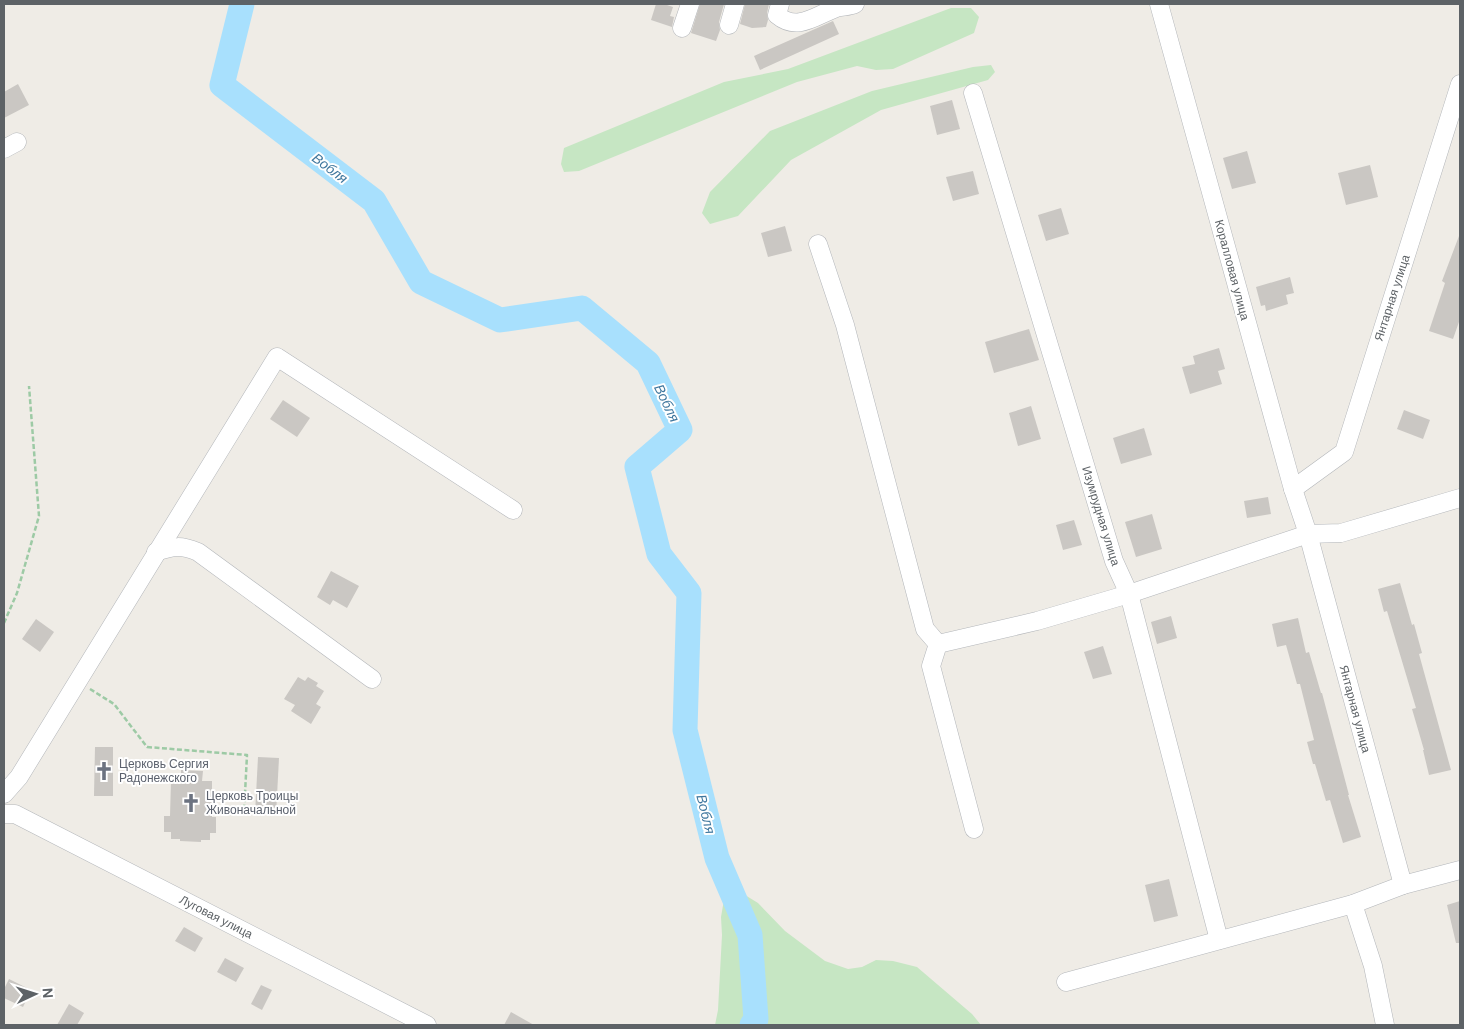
<svg xmlns="http://www.w3.org/2000/svg" width="1464" height="1029" font-family="'DM Sans',sans-serif">
	<style>
		.green { fill: #c6e6c3 }
		.lines { fill: none; stroke-linecap: round; stroke-linejoin: round }
		.river { stroke: #a8e0fd; stroke-width: 25 }
		.building { fill: #cac7c3 }
		.minor-casing { stroke: #b3b6ba; stroke-width: 19 }
		.path { stroke: #9dcaa5; stroke-width: 2.5; stroke-dasharray: 5 2.5; stroke-linecap: butt }
		.minor { stroke: #fff; stroke-width: 18 }
		.labels { text-anchor: middle; dominant-baseline: central; stroke-width: 4; stroke-linejoin: round; paint-order: stroke }
		.street-label { font-size: 12px; fill: #5d6266; stroke: #fff }
		.worship-label { font-size: 12px; fill: #5b616d; stroke: #fff; text-anchor: start }
		.water-label { font-size: 14px; font-style: italic; fill: #3f779e; stroke: #fff }
	</style>
	<rect width="100%" height="100%" fill="#efece6"/>
	<g class="green">
		<path d="M951 8H971L979 17 974 33 893 69 876 70 857 66 797 82 579 171 564 172 561 164 564 148 724 82 788 69Z"/>
		<path d="M991 65 995 72 988 80 881 110 791 160 738 216 710 224 702 213 710 192 770 131 872 91 973 67Z"/>
		<path d="M732 887 758 903 785 931 825 961 848 969 862 967 876 960 893 961 917 967 972 1014 981 1025H715L718 1010 722 935 721 917 725 894Z"/>
	</g>
	<g class="lines">
		<path class="river" d="M242 4 222 85 374 201 421 282 500 320 582 308 648 363 680 430 637 467 659 554 689 593 685 730 717 858 750 935 756 1019 752 1025"/>
	</g>
	<g class="building">
		<path d="M656 4H664L673 7 670 16 674 17 672 27 651 20Z"/>
		<path d="M700 4H724L719 22 720 30 716 41 691 33Z"/>
		<path d="M745 4H769L767 13 768 20 766 27 752 28 740 24Z"/>
		<path d="M833 21 839 34 760 70 754 56Z"/>
		<path d="M18 84 29 105 4 118V92Z"/>
		<path d="M952 100 960 129 937 135 930 106Z"/>
		<path d="M1247 151 1256 183 1232 189 1223 158Z"/>
		<path d="M1370 165 1378 197 1346 205 1338 173Z"/>
		<path d="M973 171 979 194 953 201 946 177Z"/>
		<path d="M1061 208 1069 234 1046 241 1038 215Z"/>
		<path d="M785 226 792 251 768 257 761 233Z"/>
		<path d="M1459 236 1460 319 1453 339 1429 331 1445 283 1442 281Z"/>
		<path d="M1290 277 1294 293 1286 295 1288 304 1266 311 1265 305 1261 306 1256 287Z"/>
		<path d="M1029 329 1039 360 994 373 985 342Z"/>
		<path d="M1219 348 1225 369 1218 371 1222 384 1190 394 1182 367 1195 364 1193 356Z"/>
		<path d="M283 400 310 418 297 437 270 419Z"/>
		<path d="M1031 406 1041 439 1018 446 1009 413Z"/>
		<path d="M1404 410 1430 420 1423 439 1397 429Z"/>
		<path d="M1144 428 1152 455 1121 464 1113 438Z"/>
		<path d="M1268 497 1271 514 1247 518 1244 501Z"/>
		<path d="M1152 514 1162 549 1136 557 1125 522Z"/>
		<path d="M1074 520 1082 545 1063 550 1056 525Z"/>
		<path d="M331 571 359 586 347 608 333 600 330 605 317 597Z"/>
		<path d="M1400 583 1412 625 1414 624 1422 653 1419 654 1451 770 1429 775 1423 750H1424L1412 709 1416 708 1387 611 1384 612 1378 589Z"/>
		<path d="M1171 616 1177 638 1157 644 1151 622Z"/>
		<path d="M1298 618 1306 653 1309 652 1321 693H1322L1349 795H1348L1361 837 1343 843 1330 800 1326 801 1315 764H1313L1307 742 1314 740 1300 684H1297L1286 645 1277 647 1272 624Z"/>
		<path d="M36 619 54 632 40 652 22 639Z"/>
		<path d="M1103 646 1112 674 1093 679 1084 652Z"/>
		<path d="M298 677 305 681 308 677 318 683 316 686 324 691 316 704 321 707 311 724 291 711 295 705 284 699Z"/>
		<path d="M95 747H113V796H94Z"/>
		<path d="M258 757 279 758 276 815 255 814Z"/>
		<path d="M181 770 203 771 202 781H212V817H216V833H210V840H201V842L180 841V839H171V832H164V816H170L171 780 181 781Z"/>
		<path d="M1169 879 1178 916 1154 922 1145 885Z"/>
		<path d="M1460 901V943H1456L1447 905Z"/>
		<path d="M184 927 203 938 195 952 175 941Z"/>
		<path d="M225 958 244 968 236 982 217 972Z"/>
		<path d="M9 979 31 990 23 1007 4 998V989Z"/>
		<path d="M261 985 272 990 262 1010 251 1004Z"/>
		<path d="M69 1004 84 1013 77 1025H57Z"/>
		<path d="M511 1012 534 1025H504Z"/>
	</g>
	<g class="lines">
		<g class="minor-casing">
			<g id="minor">
				<path d="M780 4 777 15C797 32 815 16 836 8 842 6 849 7 855 4"/>
				<path d="M1159 4 1293 489 1308 534 1403 885"/>
				<path d="M729 25 735 4"/>
				<path d="M682 28 690 4"/>
				<path d="M973 93 1114 561 1129 594 1219 940"/>
				<path d="M4 149 17 142"/>
				<path d="M818 244 845 325 925 629 938 644 1037 621 1129 594 1308 534 1341 533 1460 498"/>
				<path d="M1293 489 1344 452 1460 84"/>
				<path d="M156 552C174 546 181 545 198 552L372 679"/>
				<path d="M938 644 931 666 974 829"/>
				<path d="M4 794 19 777 277 357 513 510"/>
				<path d="M4 814H15L427 1025"/>
				<path d="M1353 904 1373 966 1385 1025"/>
				<path d="M1066 982 1353 904 1403 885 1460 870"/>
			</g>
		</g>
		<g class="path">
			<path d="M4 623 17 593 39 516 29 386"/>
			<path d="M90 689 114 704 147 747 247 755 244 813"/>
		</g>
		<use href="#minor" class="minor"/>
	</g>
	<defs>
		<g id="church-bare" transform="scale(1.5)"><path d="M-1.2-6h2.4v3.5h3.3v2.4h-3.3V6h-2.4V-.1h-3.3v-2.4h3.3Z" fill="#6b7280" stroke="#fff" stroke-width="2.5" paint-order="stroke"/></g>
	</defs>
	<g fill-rule="evenodd">
		<use href="#church-bare" x="104" y="771"/>
		<use href="#church-bare" x="191" y="803"/>
	</g>
	<g class="labels">
		<g class="street-label">
			<text transform="translate(1232 270) rotate(75)">Коралловая улица</text>
			<text transform="translate(1392 298) rotate(-72)">Янтарная улица</text>
			<text transform="translate(1101 516) rotate(73)">Изумрудная улица</text>
			<text transform="translate(1355 709) rotate(75)">Янтарная улица</text>
			<text transform="translate(216 917) rotate(27)">Луговая улица</text>
		</g>
		<g class="worship-label">
			<text x="119" y="764">Церковь Сергия<tspan x="119" dy="14">Радонежского</tspan></text>
			<text x="206" y="796">Церковь Троицы<tspan x="206" dy="14">Живоначальной</tspan></text>
		</g>
		<g class="water-label">
			<text transform="translate(330 168) rotate(37)">Вобля</text>
			<text transform="translate(667 403) rotate(64)">Вобля</text>
			<text transform="translate(706 814) rotate(76)">Вобля</text>
		</g>
	</g>
	<rect width="1464" height="1029" fill="none" stroke="#5d6266" stroke-width="10"/>
	<g transform="translate(35 994) rotate(86)" stroke="#ffffff" stroke-width="4" paint-order="stroke">
	<path d="M0-4L9 19L0 12L-9 19Z" fill="#5d6266"/>
	<text y="-8" font-size="14" font-weight="bold" text-anchor="middle" fill="#5d6266">N</text>
	</g>
</svg>
